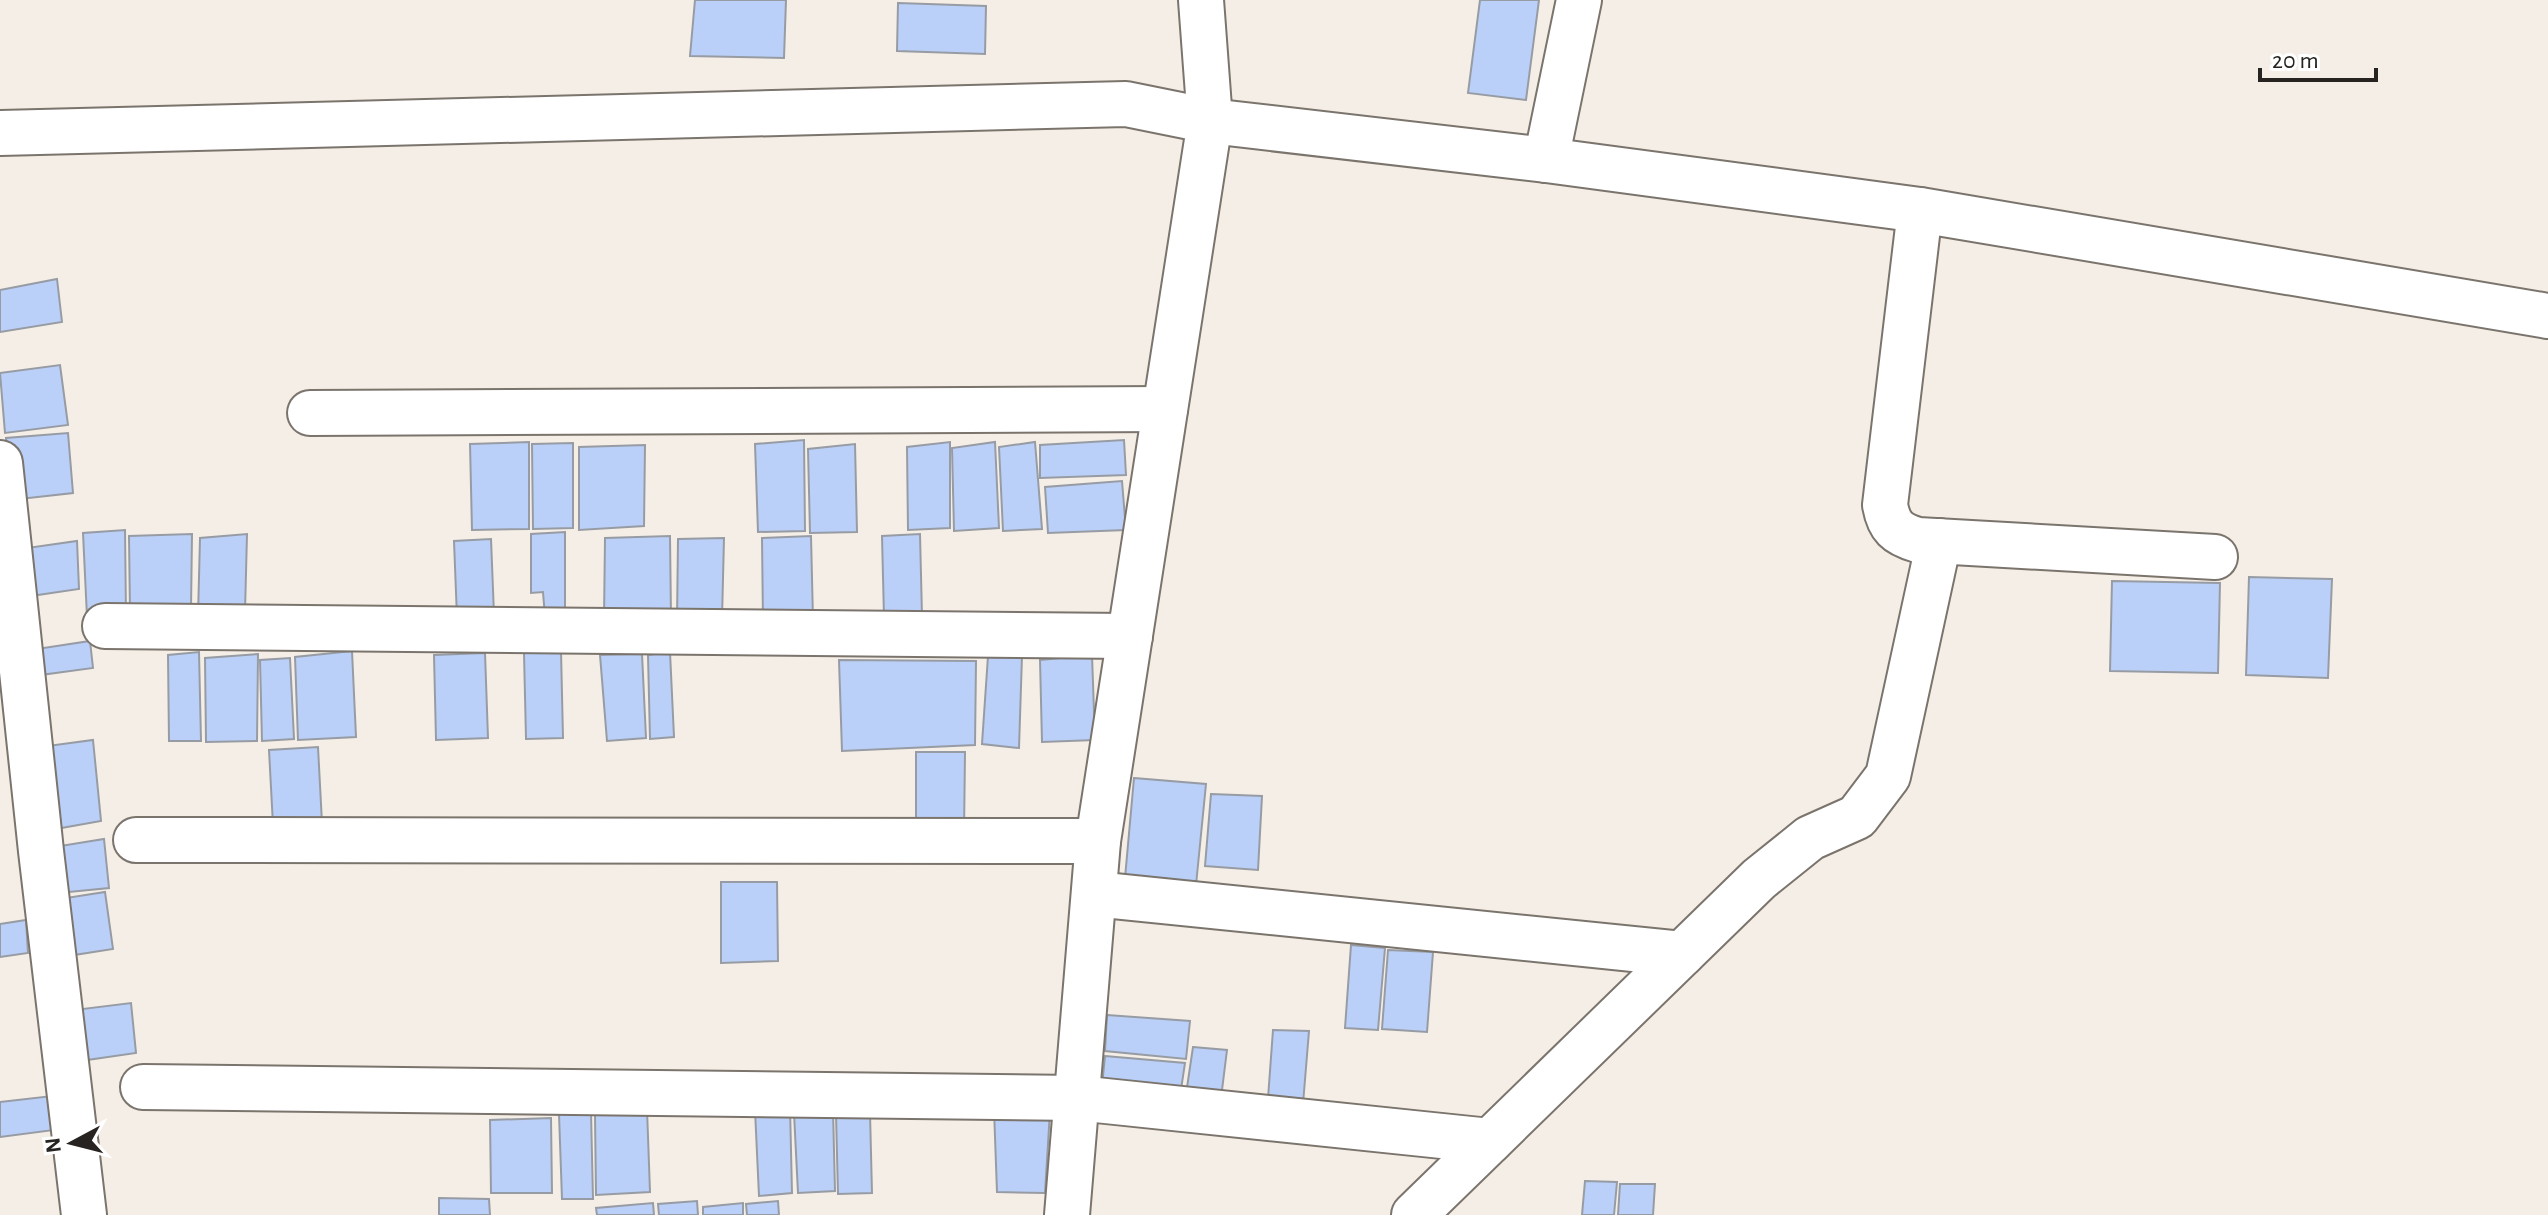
<svg xmlns="http://www.w3.org/2000/svg" width="2548" height="1215" font-family="'Alegreya Sans',sans-serif">
	<style>
		.building { fill: #bbd0f8; stroke: #979ca4; stroke-width: 2 }
		.lines { fill: none; stroke-linecap: round; stroke-linejoin: round }
		.minor-casing { stroke: #7a746d; stroke-width: 48 }
		.minor { stroke: #fff; stroke-width: 44 }
	</style>
	<rect width="100%" height="100%" fill="#f5eee6"/>
	<g class="building">
		<path d="M695 0H786L784 58 690 56Z"/>
		<path d="M1480 0H1539L1526 100 1468 93Z"/>
		<path d="M898 3 986 6 985 54 897 51Z"/>
		<path d="M57 279 62 322 0 332V290Z"/>
		<path d="M60 365 68 425 5 433 0 373Z"/>
		<path d="M68 433 73 493 11 500 6 438Z"/>
		<path d="M804 440 805 531 758 532 755 444Z"/>
		<path d="M1124 440 1126 475 1040 478V445Z"/>
		<path d="M529 442V529L472 530 470 444Z"/>
		<path d="M950 442V528L908 530 907 447Z"/>
		<path d="M995 442 999 528 954 531 952 448Z"/>
		<path d="M1035 442 1042 529 1003 531 999 447Z"/>
		<path d="M573 443V528L533 529 532 444Z"/>
		<path d="M855 444 857 532 810 533 808 449Z"/>
		<path d="M645 445 644 526 579 530V447Z"/>
		<path d="M1122 481 1126 530 1048 533 1045 487Z"/>
		<path d="M125 530 126 615 87 617 83 533Z"/>
		<path d="M565 532V617H545L543 592 531 593V534Z"/>
		<path d="M192 534 191 609 130 612 129 536Z"/>
		<path d="M247 534 245 612 198 617 200 538Z"/>
		<path d="M920 534 922 616 884 617 882 536Z"/>
		<path d="M670 536 671 618 604 619 605 538Z"/>
		<path d="M811 536 813 620 763 622 762 538Z"/>
		<path d="M724 538 722 619 677 621 678 539Z"/>
		<path d="M491 539 494 615 457 618 454 541Z"/>
		<path d="M77 541 79 589 24 597 20 549Z"/>
		<path d="M2249 577 2332 579 2328 678 2246 675Z"/>
		<path d="M2112 581 2220 583 2218 673 2110 671Z"/>
		<path d="M90 641 93 668 33 676 30 650Z"/>
		<path d="M352 651 356 737 298 740 295 657Z"/>
		<path d="M561 651 563 738 526 739 524 653Z"/>
		<path d="M199 652 201 741H169L168 655Z"/>
		<path d="M670 652 674 737 650 739 648 655Z"/>
		<path d="M485 653 488 738 436 740 434 655Z"/>
		<path d="M258 654 257 741 206 742 205 658Z"/>
		<path d="M642 654 646 738 607 741 600 655Z"/>
		<path d="M1092 655 1095 740 1042 742 1040 660Z"/>
		<path d="M988 656H1022L1019 748 982 744Z"/>
		<path d="M290 658 294 739 262 741 260 660Z"/>
		<path d="M839 660 976 661 975 745 842 751Z"/>
		<path d="M93 740 101 821 50 830 40 747Z"/>
		<path d="M318 747 322 823 273 825 269 750Z"/>
		<path d="M916 752H965L964 833 916 834Z"/>
		<path d="M1134 778 1206 784 1196 885 1125 878Z"/>
		<path d="M1211 794 1262 796 1258 870 1205 866Z"/>
		<path d="M104 839 109 888 59 893 54 847Z"/>
		<path d="M721 882H777L778 961 721 963Z"/>
		<path d="M105 892 113 949 74 955 66 898Z"/>
		<path d="M26 920 28 953 0 957V924Z"/>
		<path d="M1351 945 1385 948 1378 1030 1345 1028Z"/>
		<path d="M1388 950 1433 952 1427 1032 1382 1029Z"/>
		<path d="M131 1003 136 1053 80 1061 74 1010Z"/>
		<path d="M1107 1015 1190 1021 1186 1059 1105 1051Z"/>
		<path d="M1273 1030 1309 1031 1302 1116 1267 1112Z"/>
		<path d="M1193 1047 1227 1050 1220 1106 1185 1101Z"/>
		<path d="M1105 1056 1185 1063 1179 1103 1101 1096Z"/>
		<path d="M52 1096 54 1130 0 1137V1102Z"/>
		<path d="M790 1107 792 1193 759 1196 755 1110Z"/>
		<path d="M647 1109 650 1192 596 1195 595 1115Z"/>
		<path d="M994 1109 1050 1111 1045 1193 997 1192Z"/>
		<path d="M833 1110 835 1191 798 1193 794 1113Z"/>
		<path d="M591 1112 593 1199H562L559 1114Z"/>
		<path d="M870 1113 872 1193 838 1194 836 1114Z"/>
		<path d="M551 1118 552 1193H491L490 1120Z"/>
		<path d="M1585 1181 1617 1182 1614 1215H1582Z"/>
		<path d="M1620 1184H1655L1653 1215H1618Z"/>
		<path d="M439 1198 489 1199 490 1215H439Z"/>
		<path d="M697 1201 698 1215H659L658 1204Z"/>
		<path d="M778 1201 779 1215H747L746 1204Z"/>
		<path d="M653 1203 654 1215H597L596 1208Z"/>
		<path d="M743 1203V1215H703V1207Z"/>
	</g>
	<g class="lines">
		<g class="minor-casing">
			<g id="minor">
				<path d="M0 133 1126 104 1210 121 1201 0"/>
				<path d="M1546 160 1579 0"/>
				<path d="M1920 210 1885 505C1889 527 1897 534 1918 540L2215 557"/>
				<path d="M310 413 1165 409"/>
				<path d="M0 463 41 851 84 1215"/>
				<path d="M105 626 1130 636"/>
				<path d="M136 840 1098 841"/>
				<path d="M1094 894 1682 954"/>
				<path d="M143 1087 1077 1098 1490 1141"/>
				<path d="M1067 1215 1098 841 1210 121 1546 160 1920 210 2548 316"/>
				<path d="M1414 1215 1759 879 1810 838 1857 817 1888 776 1939 541"/>
			</g>
		</g>
		<use href="#minor" class="minor"/>
	</g>
	<g transform="translate(72 1143) rotate(263)" stroke="#ffffff" stroke-width="6" paint-order="stroke">
	<path d="M0-6L14 30L0 20L-14 30Z" fill="#262320"/>
	<text y="-12" font-size="22" font-weight="bold" text-anchor="middle" fill="#262320">N</text>
	</g>
	<path d="M2260 68v12h116v-12" fill="none" stroke="#262320" stroke-width="4"/>
	<text x="2272" y="68" font-size="24" fill="#262320" stroke="#ffffff" stroke-width="6" paint-order="stroke">20 m</text>
</svg>
